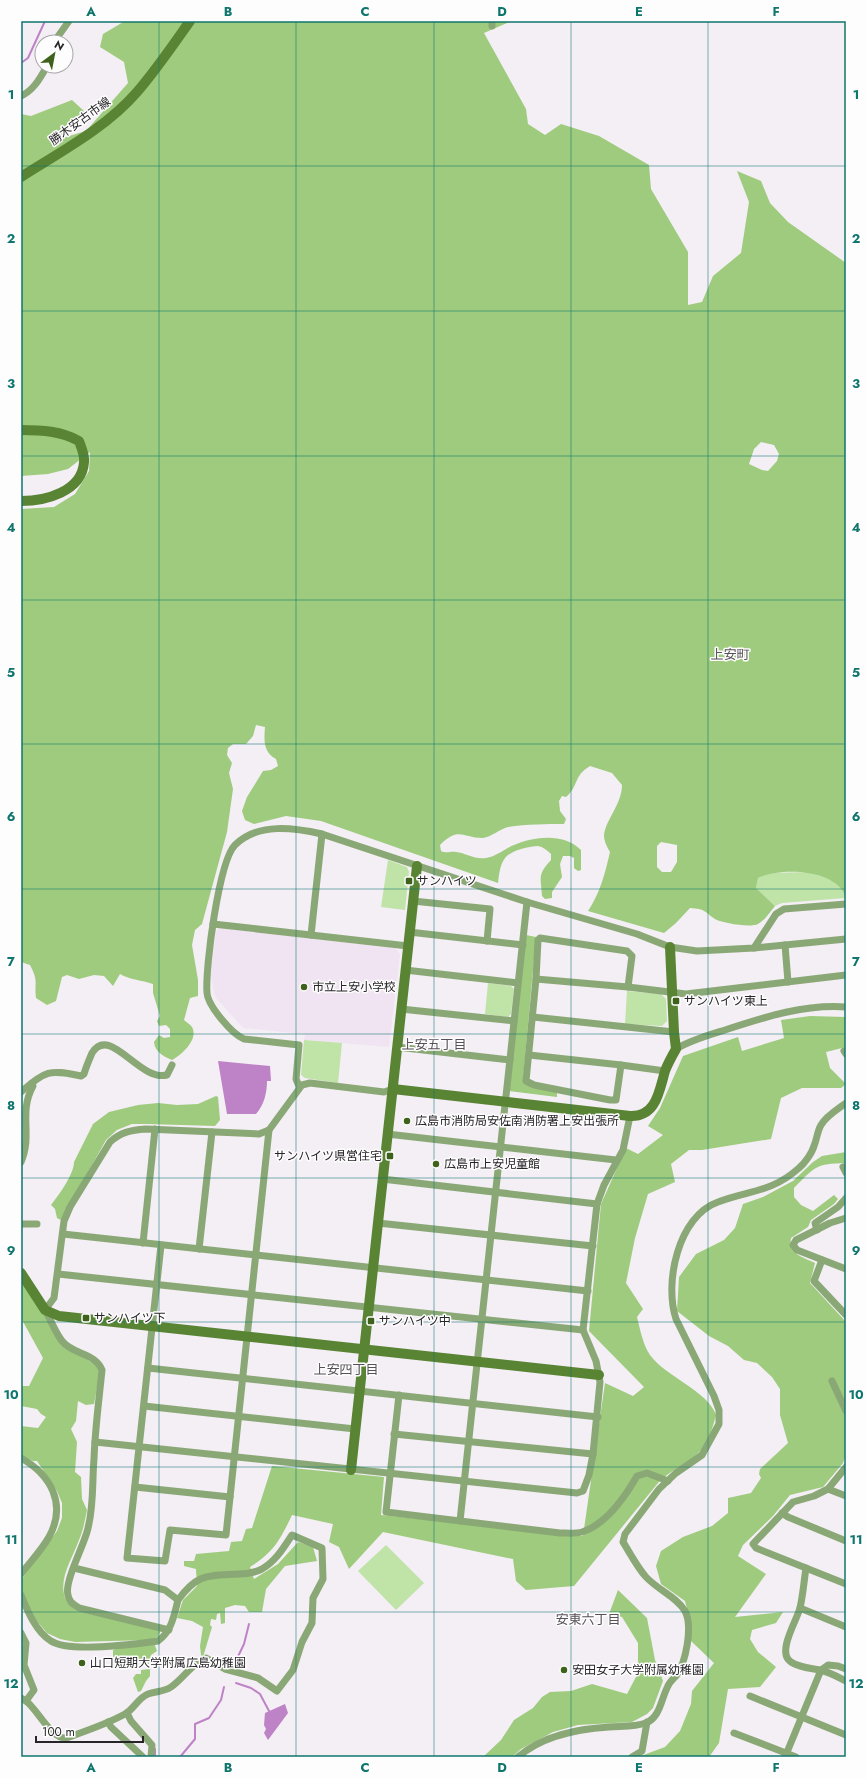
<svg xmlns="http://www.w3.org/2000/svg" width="867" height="1778" font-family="Jost,'Noto Sans JP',sans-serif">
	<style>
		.built { fill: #f0e4f2 }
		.green { fill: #c0e3a7 }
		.forest { fill: #9ecb7d; fill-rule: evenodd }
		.water { fill: #be83c6 }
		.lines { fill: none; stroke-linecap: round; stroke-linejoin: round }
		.stream { stroke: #be83c6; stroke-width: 2 }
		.street { stroke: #8aa875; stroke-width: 7 }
		.secondary { stroke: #598434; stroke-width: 10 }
		.grid { fill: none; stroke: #0f766e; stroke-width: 1; stroke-opacity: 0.55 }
		.poi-dot { fill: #3e621b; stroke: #fefdfe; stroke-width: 1.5 }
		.labels { text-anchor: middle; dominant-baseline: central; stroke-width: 3; stroke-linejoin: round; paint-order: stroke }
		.street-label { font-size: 12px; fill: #272527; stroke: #fefdfe }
		.poi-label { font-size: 12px; fill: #272527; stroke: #fefdfe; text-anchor: start }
		.neighbourhood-label { font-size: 13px; fill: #575258; stroke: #fefdfe }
		.neatline { fill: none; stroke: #0f766e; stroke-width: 1.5 }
		.grid-label { font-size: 13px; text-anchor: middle; font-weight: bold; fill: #0f766e }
	</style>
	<rect width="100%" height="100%" fill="#f4eef5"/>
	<path class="built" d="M219 928 395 948 400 954 389 1047 304 1040 305 1034 243 1028 215 997 211 977 212 963 216 932Z"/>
	<g class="green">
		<path d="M388 860 407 867 409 872 405 910 381 907Z"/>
		<path d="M809 872C824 877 841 880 846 898L782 903 775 906 756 888 758 878 768 873Z"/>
		<path d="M488 983 511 986 514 989 511 1014 508 1017 485 1014Z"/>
		<path d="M627 991 661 994 666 999 667 1021 662 1026 625 1024Z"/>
		<path d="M304 1040 342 1043 338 1083 305 1078 301 1075Z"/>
		<path d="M386 1545 424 1583 396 1610 358 1571Z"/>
	</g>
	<g class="forest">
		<path d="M125 21H512L484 33 526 109 528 124 545 135 561 124 599 136 649 165 651 189 688 252V305L702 302 713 276 741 253 749 202 737 171 761 181 770 203 788 222 846 263V898C838 869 780 867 758 878L756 888 775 906C770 912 765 920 758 924 750 928 722 923 715 919 703 911 706 909 690 908L676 923 664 933 588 911C600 893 605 874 610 852 607 847 604 841 604 835 606 819 622 804 622 785L612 773 590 766C573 776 579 786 566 797L562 796 559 801 560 811 566 819 564 824C546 824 527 824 508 827 500 829 491 837 483 838 462 838 459 826 440 845L441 851C447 854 450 851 456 852 466 853 475 860 486 858 496 857 504 849 514 845 535 836 564 833 581 850V870L578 871 574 868V858L570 856H563L560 864 562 877 552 892V898L545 899 542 896C541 877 537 875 551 860V854C547 850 543 847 538 846 529 846 510 851 505 858 500 865 499 874 498 883L321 821 286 816 254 824 245 820 242 811 247 797 263 771 271 770 278 766 276 759C263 753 264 739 265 727L256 725 253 736 246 744H233L228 748 227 755 232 763 229 773 233 789 227 832 202 924 195 930 192 945 198 980V996L190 998 184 1020C186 1022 190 1024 192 1027 199 1040 181 1055 172 1060 163 1056 155 1052 154 1042L159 1035 164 1038 170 1037V1029L166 1025 159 1026 157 1021 160 1016 153 993V984C142 980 130 980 120 974L113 986 104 976 94 975 79 979 67 975 62 977 56 1001 47 1005 36 998C34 981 39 982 30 965L21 962V509L54 507 75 494 89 471 90 452 68 469 48 474 21 476V114L31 116 72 100 84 111 59 139 86 131 128 83 124 62 100 47 103 34ZM761 442 774 445 779 454 777 461 768 471 762 470 749 464 754 449ZM661 842 677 845V862L671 872H662L657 867V846Z"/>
		<path d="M526 935 536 937 523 1080 532 1088 557 1091V1097L509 1091Z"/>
		<path d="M810 1016 846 1017V1047L826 1052 830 1068 846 1084 841 1088H802L781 1098 771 1139 702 1150H689L671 1164 675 1182 648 1194 635 1238 626 1283 643 1309 637 1317C640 1329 643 1345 650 1355 666 1377 708 1391 716 1415 713 1427 709 1440 701 1450 693 1460 669 1471 658 1483L574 1586 526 1590 516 1581 513 1559 383 1532 349 1569 339 1547 329 1542 333 1524 292 1515C280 1540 274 1552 250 1567L254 1579 278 1564 298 1542 313 1547 317 1561 285 1566 266 1589 262 1612H249L245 1606 235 1605 225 1608V1623L221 1624 220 1613 217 1614 216 1620 211 1619 210 1625 212 1627 203 1657 201 1655 200 1646 203 1627 192 1621 177 1618 183 1600 197 1586 196 1569 184 1566V1561H194L196 1554 229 1551 231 1542 242 1541 246 1529 252 1528 272 1466 384 1477 381 1515 583 1536 605 1383 633 1396 644 1387 589 1331 601 1204 626 1148 638 1154 663 1135 648 1126 660 1108 683 1056 738 1037 742 1051 784 1038 781 1020Z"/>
		<path d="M216 1096 218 1097 220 1120 215 1126 147 1124H132L117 1130 106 1140 61 1220 57 1218 55 1209 51 1205C59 1195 74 1174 74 1162L93 1124 109 1112 138 1105 158 1103 177 1105 198 1104Z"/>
		<path d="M846 1152V1163C815 1164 816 1166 794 1188V1197L801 1205 813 1211 834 1195 838 1199 834 1204 811 1220 808 1227 791 1238C788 1254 803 1257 815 1263L810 1283 846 1322V1454L843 1463 823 1487 790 1495 773 1516 743 1545 738 1556 766 1574 735 1617 783 1612 776 1623 752 1630 750 1639 758 1652 776 1667 760 1687 728 1689 719 1743 709 1757H638L665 1747 680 1731 691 1704 692 1691 714 1663 691 1641 690 1621 685 1601 661 1584 656 1566 661 1551 683 1537 712 1526 728 1513V1498L751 1493 761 1478 759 1474 760 1469 788 1443 780 1415V1389L772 1377 757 1363 744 1360 728 1346 709 1336 677 1311 679 1277 696 1254 724 1240 735 1228 743 1204 763 1197 793 1181 813 1162 822 1156Z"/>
		<path d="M21 1275 49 1320 77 1354 97 1365 100 1372 94 1404 86 1405 78 1401 76 1421 71 1429 77 1442 75 1472 81 1477 82 1499 87 1510C85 1520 83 1531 79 1540 73 1557 60 1576 64 1594 65 1602 71 1606 77 1611L161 1630 158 1637 148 1640 75 1642 60 1639 47 1633 36 1620 21 1592V1580L57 1531 62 1518V1503L57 1491 37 1461H33L21 1455V1426L38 1428 46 1417 41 1414 37 1409 21 1406V1386H29L43 1358 21 1318Z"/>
		<path d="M618 1590 647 1618 655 1660 663 1681 653 1708 647 1714 632 1722 578 1725 553 1732 521 1749 512 1757H483L501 1740 514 1720 533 1708 542 1697 550 1692 571 1691 592 1684 627 1694 638 1673V1643L622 1617 609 1614Z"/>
		<path d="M154 1643 157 1651 151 1655 149 1664 113 1657V1650L118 1648Z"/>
		<path d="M150 1669V1676L146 1681 141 1691 138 1692 133 1678 136 1674H141V1670Z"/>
	</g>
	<g class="water">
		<path d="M218 1061 270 1066 271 1081H267C267 1093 264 1105 256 1114H227Z"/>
		<path d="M285 1704 288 1713 268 1740 264 1733 266 1729 264 1725 265 1713Z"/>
	</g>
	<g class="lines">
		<g class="stream">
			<path d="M21 63 28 58 45 21"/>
			<path d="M232 1669 244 1644 249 1624"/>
			<path d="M236 1683 251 1688 260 1694 269 1711"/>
			<path d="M155 1749V1757"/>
			<path d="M180 1757 195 1739V1724L209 1718 221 1700 224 1687"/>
		</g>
		<g class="street">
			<path d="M492 21V26"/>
			<path d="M54 42 69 21"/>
			<path d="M21 96C34 90 40 78 47 66"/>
			<path d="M413 901 490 909 487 941"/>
			<path d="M213 924 408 946"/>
			<path d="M409 932 523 945"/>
			<path d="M311 935 322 834"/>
			<path d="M785 945 788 982"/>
			<path d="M754 948 846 939"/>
			<path d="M405 970 518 983"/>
			<path d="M536 979 628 987"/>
			<path d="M401 1009 514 1021"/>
			<path d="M533 1017 674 1032"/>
			<path d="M397 1047 510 1060"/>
			<path d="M676 1049C691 1040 709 1035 725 1030 765 1017 804 1004 846 1007"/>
			<path d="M844 1051 846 1054"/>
			<path d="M529 1055 621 1065"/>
			<path d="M665 1071 621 1065 616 1100H610L534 1085 526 1081 536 979 538 940 540 938 627 951 632 956 628 987 686 994 846 975"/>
			<path d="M299 1086 296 1079 299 1045 244 1039C232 1034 208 1006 207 993 205 968 219 861 235 845 258 822 295 828 322 834L527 902 637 934 670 947 697 951 754 948 776 914 784 909 846 904"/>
			<path d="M21 1092C46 1071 48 1069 81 1076L84 1074C86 1067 89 1060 92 1053 110 1024 139 1082 167 1075L172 1065"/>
			<path d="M387 1134 616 1160"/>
			<path d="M21 1162C33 1135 18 1113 33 1086L32 1083"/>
			<path d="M843 1167 846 1173"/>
			<path d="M382 1179 597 1204"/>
			<path d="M846 1218 830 1223 796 1240 793 1245 797 1250 846 1269"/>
			<path d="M378 1223 593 1246"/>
			<path d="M21 1224H37"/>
			<path d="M817 1230 815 1223 838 1207 846 1198"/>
			<path d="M63 1234 588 1291"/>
			<path d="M143 1243 155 1129"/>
			<path d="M161 1245 127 1558 165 1561 170 1530 226 1535 269 1130"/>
			<path d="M199 1249 212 1132"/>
			<path d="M822 1260 814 1281 846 1315"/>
			<path d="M58 1274 583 1330"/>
			<path d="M148 1368 598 1417"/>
			<path d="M832 1381 846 1411"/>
			<path d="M399 1395 386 1512 560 1533C567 1533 575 1534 582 1532 607 1524 625 1497 637 1476L647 1473 668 1481"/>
			<path d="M144 1406 355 1429"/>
			<path d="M394 1434 593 1454"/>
			<path d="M95 1442 577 1493 583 1491 589 1475 593 1454 600 1382 596 1361 583 1330 597 1204 604 1185 623 1150 630 1116"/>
			<path d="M21 1458C51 1475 67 1504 49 1537 41 1551 30 1562 21 1574"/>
			<path d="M846 1467 828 1489 814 1496 793 1502 753 1544 756 1548 846 1584"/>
			<path d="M135 1487 230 1497"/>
			<path d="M828 1489 846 1496"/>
			<path d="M782 1513 788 1517 846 1541"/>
			<path d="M460 1521 527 902"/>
			<path d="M806 1568C804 1581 803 1595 800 1608 797 1620 776 1653 791 1662 800 1668 810 1668 820 1670 829 1672 838 1677 846 1681"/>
			<path d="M21 1595C27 1610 36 1632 51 1641 69 1653 136 1644 158 1641 172 1631 174 1615 178 1600L165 1590 74 1568"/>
			<path d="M800 1608 846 1627"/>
			<path d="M169 1630 79 1608C73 1604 69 1602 68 1595 64 1581 85 1544 88 1528 94 1505 92 1482 94 1459 95 1429 99 1400 102 1370 96 1353 73 1355 62 1341 55 1332 51 1320 45 1310L54 1298 64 1221 70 1207 110 1142C121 1132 131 1130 146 1129L259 1134 269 1130 302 1085 310 1083 384 1092 393 1089"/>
			<path d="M21 1633 26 1643 24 1665 34 1690 26 1701 21 1698"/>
			<path d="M750 1696 846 1735"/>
			<path d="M26 1701C38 1710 51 1739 66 1738 86 1731 107 1724 125 1714 134 1709 138 1698 148 1694 156 1691 164 1692 171 1687 184 1678 191 1664 206 1658L225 1669 258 1678 277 1691 293 1670 302 1642 312 1623 313 1598 323 1579 322 1548 292 1535C284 1547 276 1561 262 1569 254 1573 247 1574 239 1574 207 1576 198 1573 178 1600"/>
			<path d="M127 1713 131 1721 152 1745 151 1757"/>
			<path d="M108 1722 111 1727 143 1757"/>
			<path d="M734 1733 796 1757"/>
			<path d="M518 1757C543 1735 578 1729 609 1727 622 1726 634 1727 646 1723 660 1717 661 1700 667 1688 669 1682 672 1680 676 1676 686 1663 693 1626 685 1611 677 1597 658 1590 646 1577 637 1567 630 1553 623 1542L625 1534 659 1489 676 1473 702 1455 719 1424V1410L714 1396 676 1319C664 1283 678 1216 718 1202 749 1190 771 1193 799 1168 805 1163 812 1153 814 1146 817 1139 817 1132 821 1125 826 1116 838 1109 846 1103"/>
			<path d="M632 1757 642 1751 647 1722"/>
			<path d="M785 1757 821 1670 828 1665 838 1666 846 1669"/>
		</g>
		<g class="secondary">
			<path d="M21 177C60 152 106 128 137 92 156 70 173 45 190 21"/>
			<path d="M21 430C42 430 61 431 79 441 81 447 85 455 84 462 82 492 45 501 21 501"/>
			<path d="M393 1089 630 1116C656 1117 659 1092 665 1071 668 1063 672 1056 676 1049L674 1032 670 947"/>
			<path d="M21 1273 45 1310 59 1316 599 1375"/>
			<path d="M351 1470 417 866"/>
		</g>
	</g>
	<path class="grid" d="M159 21V1757M296 21V1757M434 21V1757M571 21V1757M708 21V1757M21 166H846M21 311H846M21 456H846M21 600H846M21 744H846M21 889H846M21 1034H846M21 1178H846M21 1322H846M21 1467H846M21 1612H846"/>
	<g class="poi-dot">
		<rect x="405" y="877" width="8" height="8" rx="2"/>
		<circle cx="304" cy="987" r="4"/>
		<rect x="672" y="997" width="8" height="8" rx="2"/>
		<circle cx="407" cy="1121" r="4"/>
		<rect x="386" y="1152" width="8" height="8" rx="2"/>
		<circle cx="436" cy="1164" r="4"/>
		<rect x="82" y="1314" width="8" height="8" rx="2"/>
		<rect x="367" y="1317" width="8" height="8" rx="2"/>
		<circle cx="82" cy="1663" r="4"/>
		<circle cx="564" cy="1670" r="4"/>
	</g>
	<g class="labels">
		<g class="street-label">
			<text transform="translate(80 121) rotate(-36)">勝木安古市線</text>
		</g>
		<g class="poi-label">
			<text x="417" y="881">サンハイツ</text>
			<text x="312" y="987">市立上安小学校</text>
			<text x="684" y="1001">サンハイツ東上</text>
			<text x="415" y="1121">広島市消防局安佐南消防署上安出張所</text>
			<text x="382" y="1156" text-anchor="end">サンハイツ県営住宅</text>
			<text x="444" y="1164">広島市上安児童館</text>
			<text x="94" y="1318">サンハイツ下</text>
			<text x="379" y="1321">サンハイツ中</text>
			<text x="90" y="1663">山口短期大学附属広島幼稚園</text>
			<text x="572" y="1670">安田女子大学附属幼稚園</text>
		</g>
		<g class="neighbourhood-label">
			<text x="730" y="654">上安町</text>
			<text x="434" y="1044">上安五丁目</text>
			<text x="346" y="1369">上安四丁目</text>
			<text x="588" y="1619">安東六丁目</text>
		</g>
	</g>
	<rect width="867" height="1778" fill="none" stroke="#fefdfe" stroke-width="44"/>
	<g transform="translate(54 54) rotate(32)"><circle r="19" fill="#fefdfe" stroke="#a8a7a8"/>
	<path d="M0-3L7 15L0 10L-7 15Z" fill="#3e621b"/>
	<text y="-6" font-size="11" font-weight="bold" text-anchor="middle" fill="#272527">N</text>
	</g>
	<path d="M36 1736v6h107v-6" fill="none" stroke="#272527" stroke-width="2"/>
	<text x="42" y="1736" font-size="12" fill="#272527" stroke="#fefdfe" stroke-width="3" paint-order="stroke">100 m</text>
	<rect x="22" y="22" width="823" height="1734" class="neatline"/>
	<g class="grid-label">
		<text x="91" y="16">A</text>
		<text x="228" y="16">B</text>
		<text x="365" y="16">C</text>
		<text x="502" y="16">D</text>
		<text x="639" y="16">E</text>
		<text x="776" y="16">F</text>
		<text x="11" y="99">1</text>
		<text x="856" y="99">1</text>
		<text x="11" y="243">2</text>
		<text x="856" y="243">2</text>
		<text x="11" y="388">3</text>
		<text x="856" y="388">3</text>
		<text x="11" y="532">4</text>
		<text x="856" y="532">4</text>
		<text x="11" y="677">5</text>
		<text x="856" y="677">5</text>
		<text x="11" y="821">6</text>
		<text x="856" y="821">6</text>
		<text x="11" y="966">7</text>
		<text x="856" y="966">7</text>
		<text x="11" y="1110">8</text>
		<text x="856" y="1110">8</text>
		<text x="11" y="1255">9</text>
		<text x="856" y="1255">9</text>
		<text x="11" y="1399">10</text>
		<text x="856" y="1399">10</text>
		<text x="11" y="1544">11</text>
		<text x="856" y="1544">11</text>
		<text x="11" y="1688">12</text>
		<text x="856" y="1688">12</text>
		<text x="91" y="1772">A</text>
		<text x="228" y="1772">B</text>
		<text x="365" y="1772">C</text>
		<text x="502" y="1772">D</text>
		<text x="639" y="1772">E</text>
		<text x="776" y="1772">F</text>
	</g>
</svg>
